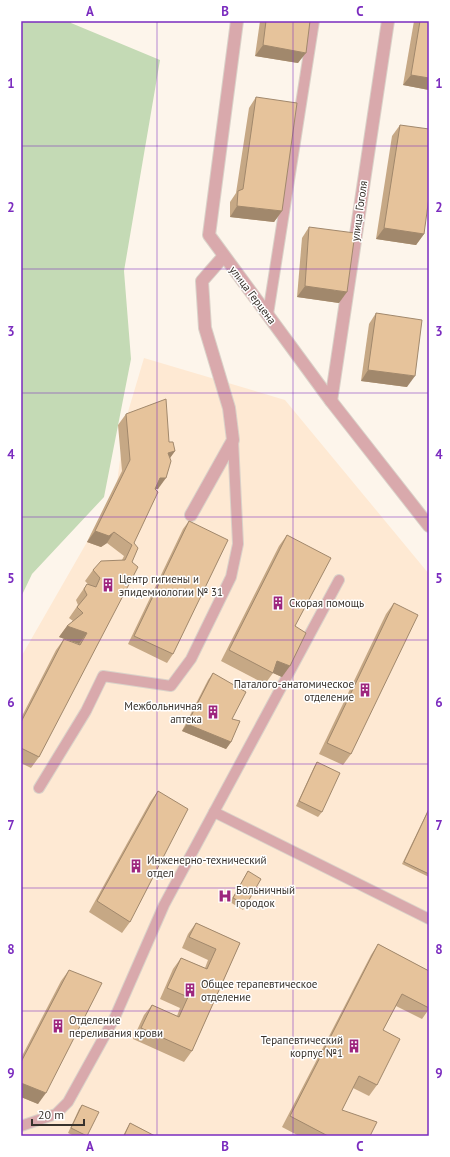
<svg xmlns="http://www.w3.org/2000/svg" width="450" height="1157" font-family="'PT Sans',sans-serif">
	<style>
		.built { fill: #fee9d3 }
		.green { fill: #c4dab5 }
		.lines { fill: none; stroke-linecap: round; stroke-linejoin: round }
		.service-casing { stroke: #dad2c9; stroke-width: 12 }
		.minor-casing { stroke: #dad2c9; stroke-width: 14 }
		.service { stroke: #d9a9ac; stroke-width: 10 }
		.minor { stroke: #d9a9ac; stroke-width: 12 }
		.wall { fill: #c6a885 }
		.shaded-wall { fill: #a1886c }
		.building { fill: #e6c39b; stroke: #a1886c }
		.grid { fill: none; stroke: #7b2cbf; stroke-width: 1; stroke-opacity: 0.55 }
		.labels { text-anchor: middle; dominant-baseline: central; stroke-width: 3; stroke-linejoin: round; paint-order: stroke }
		.street-label { font-size: 11px; fill: #38322c; stroke: #fff }
		.poi-label { font-size: 11px; fill: #38322c; stroke: #fff; text-anchor: start }
		.neatline { fill: none; stroke: #7b2cbf; stroke-width: 1.5 }
		.grid-label { font-size: 13px; text-anchor: middle; font-weight: bold; fill: #7b2cbf }
	</style>
	<rect width="100%" height="100%" fill="#fdf5eb"/>
	<path class="built" d="M144 358 285 400 429 574V1136H21V657L87 542 117 483 125 422Z"/>
	<path class="green" d="M21 21H71V23L160 60 124 271 131 359 104 497 32 574 21 597Z"/>
	<g class="lines">
		<g class="service-casing">
			<g id="service">
				<path d="M268 314 314 21"/>
				<path d="M39 788 86 711 103 676 171 686 191 659 231 577 238 544 233 440"/>
				<path d="M214 812 339 580"/>
				<path d="M21 1126 56 1114 68 1102 115 1017 164 905 214 812 429 919"/>
			</g>
		</g>
		<g class="minor-casing">
			<g id="minor">
				<path d="M237 21 209 235 331 401 429 526"/>
				<path d="M331 401 388 21"/>
				<path d="M191 515 233 440 229 408 205 328 202 281 223 257"/>
			</g>
		</g>
		<use href="#service" class="service"/>
		<use href="#minor" class="minor"/>
	</g>
	<g class="wall">
		<path d="M260 21H310L298 63 255 56Z"/>
		<path d="M414 21H429V90L403 85Z"/>
		<path d="M256 97 282 211 274 222 230 217V202L236 193 249 108Z"/>
		<path d="M400 125 424 234 416 245 376 239 392 136Z"/>
		<path d="M309 227 339 303 297 297 302 238Z"/>
		<path d="M376 313 407 387 361 381 369 324Z"/>
		<path d="M126 414 169 442 175 451 170 458 158 489H156L134 543 39 757 31 768 21 763V718L56 650 64 639 78 645 79 644 59 637 67 626 73 621 69 618 78 605 76 600 87 584H88L85 581 93 570 122 560 124 556 107 543 101 547 87 542 122 471 118 425Z"/>
		<path d="M189 521 173 654 167 663 128 644 183 529Z"/>
		<path d="M287 535 295 626 282 677 273 673 265 684 221 661 279 546Z"/>
		<path d="M394 603 351 754 343 765 319 754 386 614Z"/>
		<path d="M213 673 232 719 231 742 226 749 182 731 208 680Z"/>
		<path d="M317 762 322 812 318 817 296 806 314 767Z"/>
		<path d="M158 791 130 922 122 933 89 912 150 802Z"/>
		<path d="M429 808V877L402 864Z"/>
		<path d="M248 871 246 905 243 910 230 902 245 876Z"/>
		<path d="M196 923 240 943 192 1051 184 1062 133 1039 144 1015 152 1005 177 1016 180 1008 160 999 173 969 181 958 205 968 208 960 182 948 188 934Z"/>
		<path d="M378 944 429 971V1009L422 1019 396 1006 383 1030 377 1085 369 1096 353 1088 342 1110 370 1136H299L282 1127 371 955Z"/>
		<path d="M69 970 38 1104 21 1097V1058L61 981Z"/>
		<path d="M82 1105 87 1136H74L68 1133 79 1109Z"/>
		<path d="M130 1123 155 1136H123L127 1128Z"/>
	</g>
	<g class="shaded-wall">
		<path d="M263 45 306 53 298 63 255 56Z"/>
		<path d="M411 75 429 78V90L403 85Z"/>
		<path d="M237 206 282 211 274 222 230 217Z"/>
		<path d="M384 228 424 234 416 245 376 239Z"/>
		<path d="M305 286 347 292 339 303 297 297Z"/>
		<path d="M368 370 415 376 407 387 361 381Z"/>
		<path d="M175 451 167 462 168 453Z"/>
		<path d="M160 478H166L158 489H152Z"/>
		<path d="M95 531 114 532 107 543 101 547 87 542Z"/>
		<path d="M67 626 87 633 79 644 59 637Z"/>
		<path d="M277 661 290 666 282 677 273 673Z"/>
		<path d="M187 724 231 742 226 749 182 731Z"/>
		<path d="M21 1083 46 1093 38 1104 21 1097Z"/>
	</g>
	<g class="building">
		<path d="M266 21H310L306 53 263 45Z"/>
		<path d="M420 21H429V78L411 75Z"/>
		<path d="M256 97 297 103 282 211 237 206 238 191 243 189Z"/>
		<path d="M400 125 429 129V197L424 234 384 228Z"/>
		<path d="M309 227 355 233 347 292 305 286Z"/>
		<path d="M376 313 422 320 415 376 368 370Z"/>
		<path d="M166 399 169 442H173L175 451 168 453 171 461 166 478H160L155 489 158 492 134 543 138 548 132 562 138 567 39 757 21 748V722L64 639 80 645 87 633 67 626 83 613 77 607 87 595 84 589 87 584 96 587 100 578 93 570 101 561 125 560 132 545 114 532 109 536 95 531 130 460 126 414Z"/>
		<path d="M189 521 228 540 173 654 134 636Z"/>
		<path d="M287 535 331 558 295 626 306 633 290 666 277 661 273 673 229 650Z"/>
		<path d="M394 603 418 615 351 754 327 743Z"/>
		<path d="M213 673 246 692 232 719 240 721 231 742 187 724Z"/>
		<path d="M317 762 340 773 322 812 299 801Z"/>
		<path d="M158 791 188 809 130 922 97 901Z"/>
		<path d="M429 809V874L404 862Z"/>
		<path d="M248 871 261 879 246 905 233 898Z"/>
		<path d="M196 923 240 943 192 1051 141 1028 152 1005 179 1017 188 997 167 988 181 958 207 969 216 949 189 937Z"/>
		<path d="M378 944 429 971V1008L402 994 383 1030 400 1039 377 1085 359 1076 342 1110 377 1122 370 1136H328L290 1116Z"/>
		<path d="M69 970 102 983 46 1093 21 1083V1062Z"/>
		<path d="M82 1105 99 1112 87 1136 71 1128Z"/>
		<path d="M130 1123 155 1136H124Z"/>
	</g>
	<path class="grid" d="M157 21V1136M293 21V1136M21 146H429M21 269H429M21 393H429M21 517H429M21 640H429M21 764H429M21 888H429M21 1011H429"/>
	<defs>
		<g id="building-bare" transform="scale(1.08)"><path d="M-4-6H4V6H1V3H-1V6H-4ZM-2.5-4.3h1.7v1.8h-1.7ZM.8-4.3h1.7v1.8H.8ZM-2.5-1h1.7V.8h-1.7ZM.8-1h1.7V.8H.8Z" fill="#9d257d" stroke="#fff" stroke-width="2.5" paint-order="stroke"/></g>
		<g id="hospital-bare" transform="scale(1.08)"><path d="M-5-5h3v3.5h4V-5h3V5h-3V1.5h-4V5h-3Z" fill="#9d257d" stroke="#fff" stroke-width="2.5" paint-order="stroke"/></g>
	</defs>
	<g fill-rule="evenodd">
		<use href="#building-bare" x="108" y="585"/>
		<use href="#building-bare" x="278" y="603"/>
		<use href="#building-bare" x="365" y="690"/>
		<use href="#building-bare" x="213" y="712"/>
		<use href="#building-bare" x="136" y="866"/>
		<use href="#hospital-bare" x="225" y="896"/>
		<use href="#building-bare" x="190" y="990"/>
		<use href="#building-bare" x="58" y="1026"/>
		<use href="#building-bare" x="354" y="1046"/>
	</g>
	<g class="labels">
		<g class="street-label">
			<text transform="translate(359 211) rotate(-82)">улица Гоголя</text>
			<text transform="translate(253 295) rotate(53)">улица Герцена</text>
		</g>
		<g class="poi-label">
			<text x="119" y="579">Центр гигиены и<tspan x="119" dy="13">эпидемиологии № 31</tspan></text>
			<text x="289" y="603">Скорая помощь</text>
			<text x="354" y="684" text-anchor="end">Паталого-анатомическое<tspan x="354" dy="13">отделение</tspan></text>
			<text x="202" y="706" text-anchor="end">Межбольничная<tspan x="202" dy="13">аптека</tspan></text>
			<text x="147" y="860">Инженерно-технический<tspan x="147" dy="13">отдел</tspan></text>
			<text x="236" y="890">Больничный<tspan x="236" dy="13">городок</tspan></text>
			<text x="201" y="984">Общее терапевтическое<tspan x="201" dy="13">отделение</tspan></text>
			<text x="69" y="1020">Отделение<tspan x="69" dy="13">переливания крови</tspan></text>
			<text x="343" y="1040" text-anchor="end">Терапевтический<tspan x="343" dy="13">корпус №1</tspan></text>
		</g>
	</g>
	<rect width="450" height="1157" fill="none" stroke="#ffffff" stroke-width="44"/>
	<path d="M32 1119v6h52v-6" fill="none" stroke="#38322c" stroke-width="2"/>
	<text x="38" y="1119" font-size="12" fill="#38322c" stroke="#ffffff" stroke-width="3" paint-order="stroke">20 m</text>
	<rect x="22" y="22" width="406" height="1113" class="neatline"/>
	<g class="grid-label">
		<text x="90" y="16">A</text>
		<text x="225" y="16">B</text>
		<text x="360" y="16">C</text>
		<text x="11" y="88">1</text>
		<text x="439" y="88">1</text>
		<text x="11" y="212">2</text>
		<text x="439" y="212">2</text>
		<text x="11" y="336">3</text>
		<text x="439" y="336">3</text>
		<text x="11" y="459">4</text>
		<text x="439" y="459">4</text>
		<text x="11" y="583">5</text>
		<text x="439" y="583">5</text>
		<text x="11" y="707">6</text>
		<text x="439" y="707">6</text>
		<text x="11" y="830">7</text>
		<text x="439" y="830">7</text>
		<text x="11" y="954">8</text>
		<text x="439" y="954">8</text>
		<text x="11" y="1078">9</text>
		<text x="439" y="1078">9</text>
		<text x="90" y="1151">A</text>
		<text x="225" y="1151">B</text>
		<text x="360" y="1151">C</text>
	</g>
</svg>
